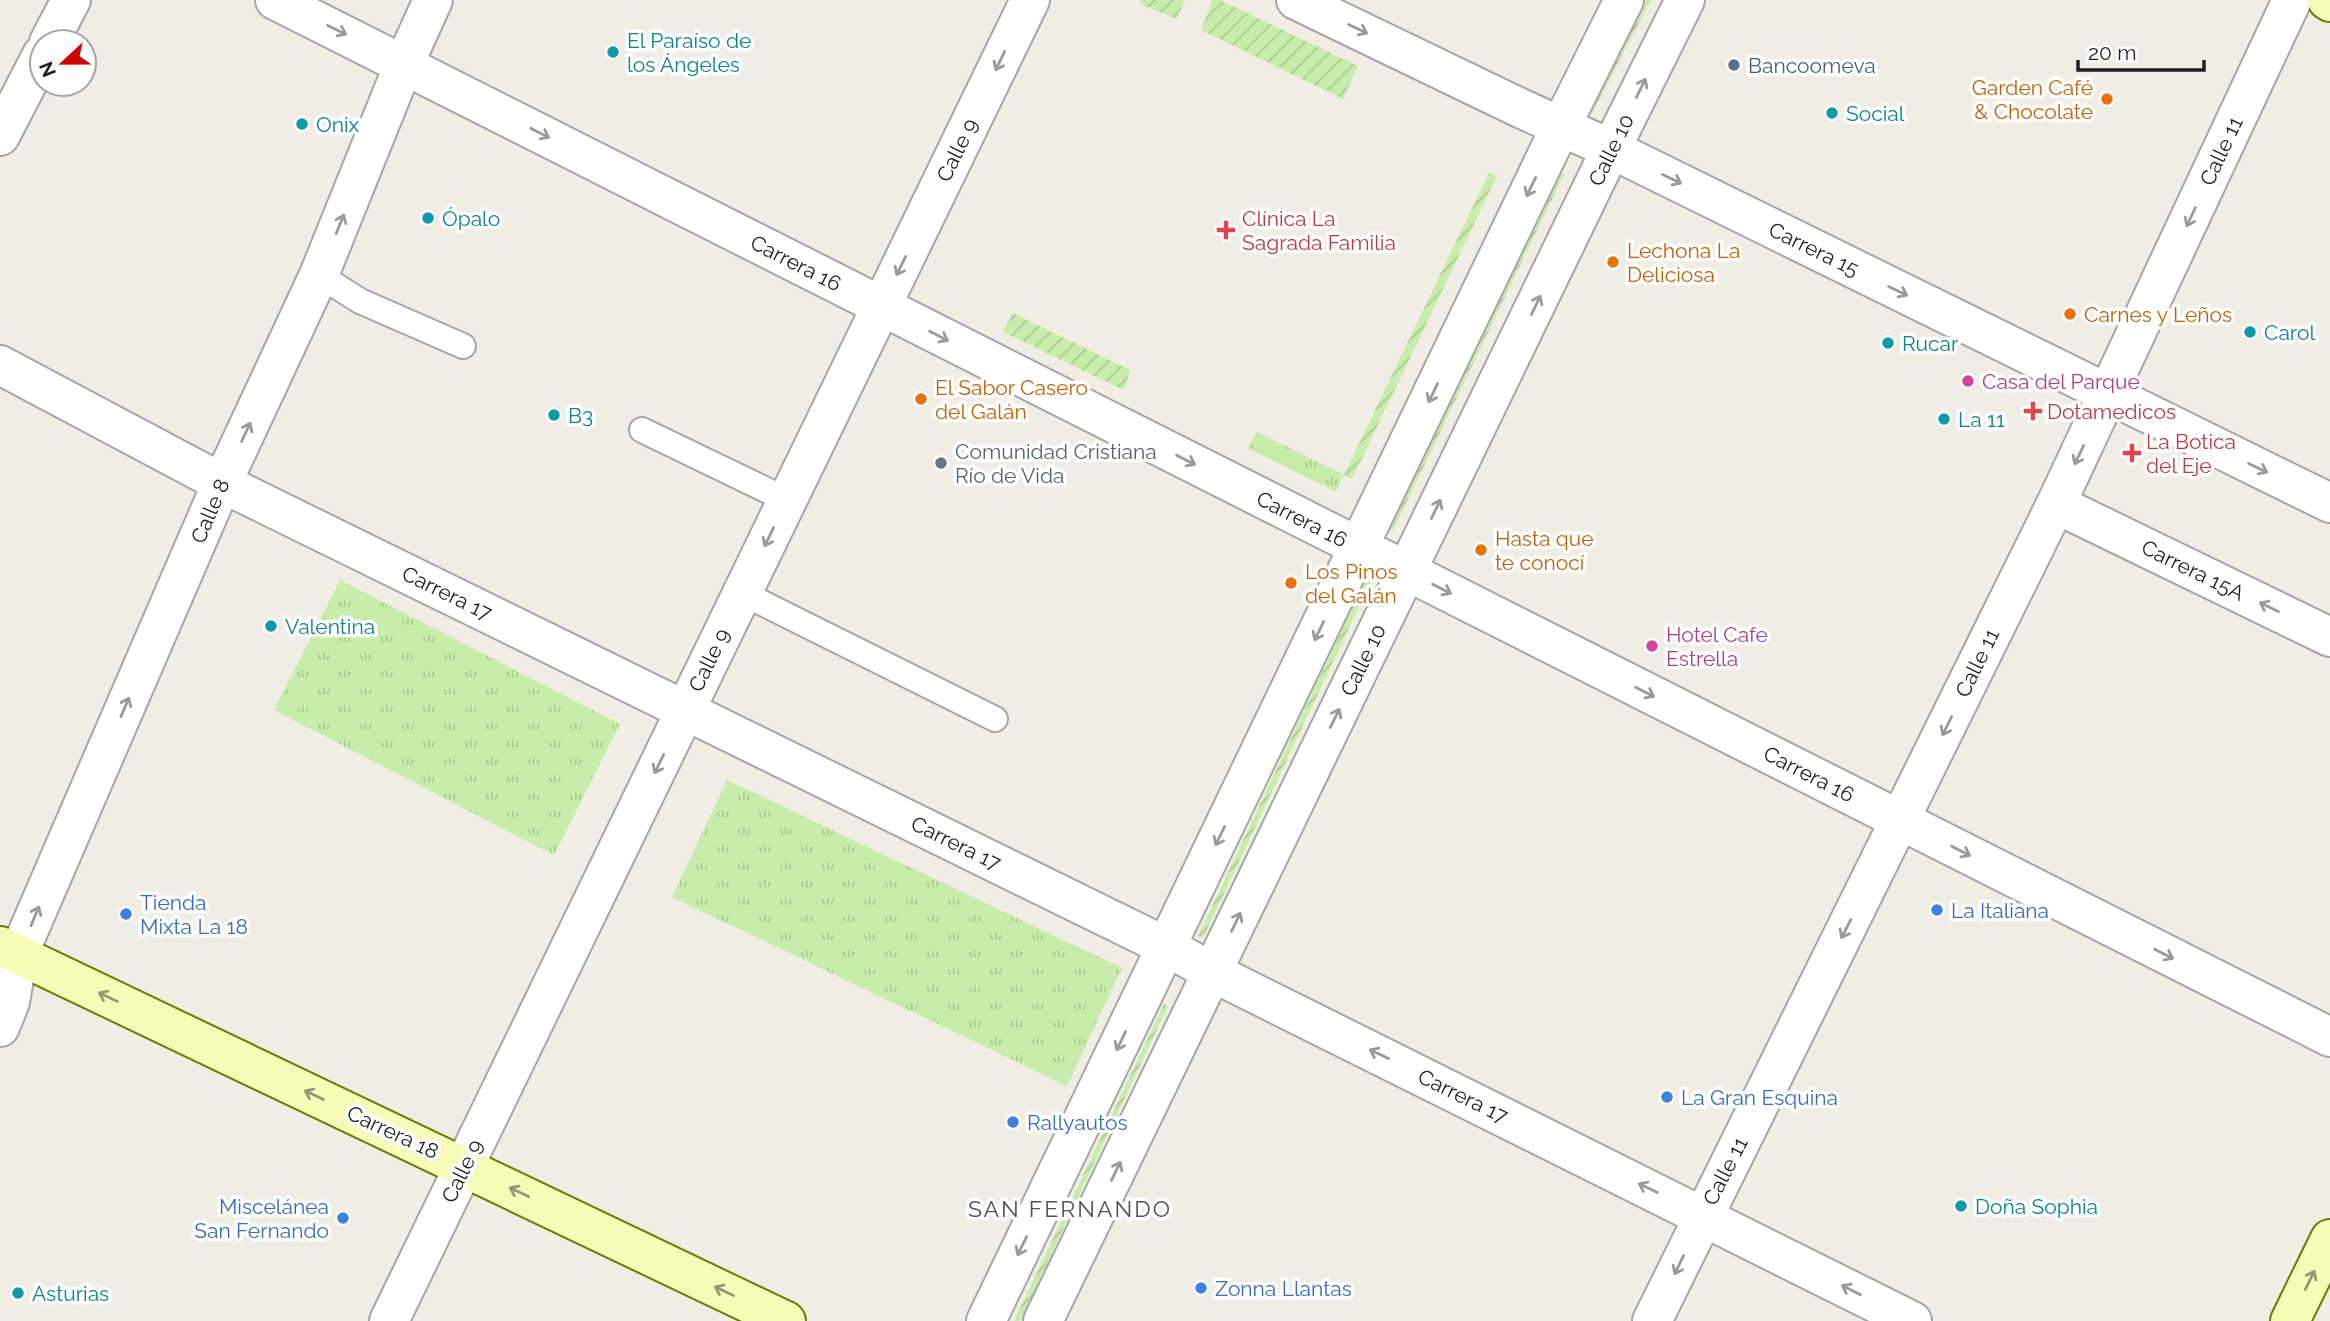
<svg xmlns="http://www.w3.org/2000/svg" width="2330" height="1321" font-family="Raleway,sans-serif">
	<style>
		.grass { fill: url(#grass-tufts) }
		.garden { fill: url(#garden-furrows) }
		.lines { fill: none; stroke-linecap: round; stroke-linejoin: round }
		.service-casing { stroke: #a6a6a6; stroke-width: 28 }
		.minor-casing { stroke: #a6a6a6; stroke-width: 42 }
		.tertiary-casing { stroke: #a6a6a6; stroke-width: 42 }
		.secondary-casing { stroke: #6b7b02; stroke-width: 42 }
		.service { stroke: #fff; stroke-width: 24 }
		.minor { stroke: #fff; stroke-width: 38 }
		.tertiary { stroke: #fff; stroke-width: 38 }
		.secondary { stroke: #f6fbb8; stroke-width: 38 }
		.oneway { stroke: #9a9a9a }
		.oneway2 { stroke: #959873 }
		.culture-dot { fill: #0f9aa8; stroke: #fff; stroke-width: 2.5 }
		.service-dot { fill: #5c6f8a; stroke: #fff; stroke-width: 2.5 }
		.food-dot { fill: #e8710a; stroke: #fff; stroke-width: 2.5 }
		.health-dot { fill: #e0444e; stroke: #fff; stroke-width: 2.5 }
		.hotel-dot { fill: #d1479c; stroke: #fff; stroke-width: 2.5 }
		.worship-dot { fill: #6b7280; stroke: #fff; stroke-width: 2.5 }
		.shop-dot { fill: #3f7fe0; stroke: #fff; stroke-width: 2.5 }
		.labels { text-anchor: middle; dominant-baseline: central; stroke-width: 7; stroke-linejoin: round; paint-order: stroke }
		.culture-label { font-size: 21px; fill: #0d838f; stroke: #fff; text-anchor: start }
		.service-label { font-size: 21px; fill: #4e5e75; stroke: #fff; text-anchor: start }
		.food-label { font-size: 21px; fill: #c56008; stroke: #fff; text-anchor: start }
		.street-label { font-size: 21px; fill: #1f1f1f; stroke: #fff }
		.health-label { font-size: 21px; fill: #be3a42; stroke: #fff; text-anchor: start }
		.hotel-label { font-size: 21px; fill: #b23c85; stroke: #fff; text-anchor: start }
		.worship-label { font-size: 21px; fill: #5b616d; stroke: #fff; text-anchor: start }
		.shop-label { font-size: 21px; fill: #366cbe; stroke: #fff; text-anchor: start }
		.neighbourhood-label { font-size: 23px; letter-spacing: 2px; fill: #525252; stroke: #fff }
	</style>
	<defs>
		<pattern id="grass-tufts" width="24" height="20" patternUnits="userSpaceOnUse" patternTransform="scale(1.75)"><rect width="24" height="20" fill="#c8ecaa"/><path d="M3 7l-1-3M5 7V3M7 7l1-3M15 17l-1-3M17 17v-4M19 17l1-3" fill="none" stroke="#abca92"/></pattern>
		<pattern id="garden-furrows" width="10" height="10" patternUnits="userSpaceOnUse" patternTransform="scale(1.75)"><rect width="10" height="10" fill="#c8ecaa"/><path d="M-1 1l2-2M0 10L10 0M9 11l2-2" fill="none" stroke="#abca92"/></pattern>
	</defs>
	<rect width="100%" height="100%" fill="#f0ede5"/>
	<g class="grass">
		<path d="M1257 432 1344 475 1336 492 1248 448Z"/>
		<path d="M340 580 620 724 554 855 274 710Z"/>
		<path d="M727 780 1122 968 1067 1086 672 897Z"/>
	</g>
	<g class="garden">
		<path d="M1142 0H1185L1177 19 1140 4Z"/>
		<path d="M1212 0H1220L1358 66 1343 99 1201 30Z"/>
		<path d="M1645 0H1651L1592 114 1587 111Z"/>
		<path d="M1560 171 1564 174 1393 531 1388 529Z"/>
		<path d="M1489 173 1497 176 1352 479 1344 475Z"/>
		<path d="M1013 313 1130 370 1124 390 1003 332Z"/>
		<path d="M1367 577 1372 579 1203 938 1198 936Z"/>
		<path d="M1164 1004 1168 1006 1020 1321H1014Z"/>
	</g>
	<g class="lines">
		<g class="service-casing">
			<g id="service">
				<path d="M319 275 360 301 463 346"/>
				<path d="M642 430 787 500"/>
				<path d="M742 593 995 719"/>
			</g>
		</g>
		<g class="minor-casing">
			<g id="minor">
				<path d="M275 0 2330 1037"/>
				<path d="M49 42 71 0"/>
				<path d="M0 136 42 55"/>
				<path d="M0 365 222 483 1167 947 1212 972 1912 1321"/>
				<path d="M2056 504 2330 637"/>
				<path d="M0 1027 10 1002 18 955 222 483 319 275 404 64 433 0"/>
				<path d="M389 1321 1030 0"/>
				<path d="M1652 1321 2056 504 2292 0"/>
			</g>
		</g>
		<g class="tertiary-casing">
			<g id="tertiary">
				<path d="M1296 0 1520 108 1611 149 2330 503"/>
				<path d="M986 1321 1561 126 1624 0"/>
				<path d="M1043 1321 1611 149 1685 0"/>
			</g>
		</g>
		<g class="secondary-casing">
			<g id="secondary">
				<path d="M2327 0 2330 2"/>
				<path d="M0 946 786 1321"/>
				<path d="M2290 1321 2330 1239"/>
			</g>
		</g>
		<use href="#service" class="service"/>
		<use href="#minor" class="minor"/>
		<use href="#tertiary" class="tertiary"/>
		<use href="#secondary" class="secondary"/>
	</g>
	<defs><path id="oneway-shaft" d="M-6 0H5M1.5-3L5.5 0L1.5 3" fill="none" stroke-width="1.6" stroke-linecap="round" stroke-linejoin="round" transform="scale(1.75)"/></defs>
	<g class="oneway">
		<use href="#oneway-shaft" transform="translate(1358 29) rotate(25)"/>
		<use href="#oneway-shaft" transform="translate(337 30) rotate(26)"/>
		<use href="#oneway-shaft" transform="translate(1000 61) rotate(116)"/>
		<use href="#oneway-shaft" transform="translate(1641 88) rotate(-64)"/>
		<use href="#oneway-shaft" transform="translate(540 133) rotate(27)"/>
		<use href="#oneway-shaft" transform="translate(1672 179) rotate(26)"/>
		<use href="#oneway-shaft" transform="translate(1531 187) rotate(116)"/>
		<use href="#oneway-shaft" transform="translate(2191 217) rotate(115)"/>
		<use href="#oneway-shaft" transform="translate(340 224) rotate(-68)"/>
		<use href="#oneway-shaft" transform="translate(901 266) rotate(116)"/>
		<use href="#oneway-shaft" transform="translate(1898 291) rotate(26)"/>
		<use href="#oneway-shaft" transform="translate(1536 305) rotate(-64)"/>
		<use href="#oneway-shaft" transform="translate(939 336) rotate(27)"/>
		<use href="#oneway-shaft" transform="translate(1433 393) rotate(116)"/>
		<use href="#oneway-shaft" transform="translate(246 432) rotate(-65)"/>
		<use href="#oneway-shaft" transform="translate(2079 455) rotate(116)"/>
		<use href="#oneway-shaft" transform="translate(1186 460) rotate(27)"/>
		<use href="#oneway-shaft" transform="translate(2258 468) rotate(26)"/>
		<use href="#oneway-shaft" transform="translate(1436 509) rotate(-64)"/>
		<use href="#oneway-shaft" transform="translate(769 537) rotate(116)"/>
		<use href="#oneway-shaft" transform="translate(1442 589) rotate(27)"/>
		<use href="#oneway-shaft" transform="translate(2269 607) rotate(-154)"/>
		<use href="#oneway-shaft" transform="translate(1319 631) rotate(116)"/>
		<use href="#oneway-shaft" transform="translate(1645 692) rotate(27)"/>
		<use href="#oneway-shaft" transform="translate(125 707) rotate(-67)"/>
		<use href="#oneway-shaft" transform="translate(1335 718) rotate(-64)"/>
		<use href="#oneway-shaft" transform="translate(1947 726) rotate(116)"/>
		<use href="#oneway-shaft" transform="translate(659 764) rotate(116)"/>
		<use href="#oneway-shaft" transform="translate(1220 836) rotate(116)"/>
		<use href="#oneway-shaft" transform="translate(1961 851) rotate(27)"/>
		<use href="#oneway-shaft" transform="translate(35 916) rotate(-67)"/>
		<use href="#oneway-shaft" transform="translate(1236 922) rotate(-64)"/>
		<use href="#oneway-shaft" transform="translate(1846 929) rotate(117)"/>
		<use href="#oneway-shaft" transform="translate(2164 954) rotate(27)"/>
		<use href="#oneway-shaft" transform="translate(1121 1041) rotate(116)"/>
		<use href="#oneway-shaft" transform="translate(1379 1054) rotate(-154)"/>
		<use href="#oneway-shaft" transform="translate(1116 1171) rotate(-64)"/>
		<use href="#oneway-shaft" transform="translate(1648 1188) rotate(-154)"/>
		<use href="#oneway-shaft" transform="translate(1022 1246) rotate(116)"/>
		<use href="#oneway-shaft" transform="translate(1679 1265) rotate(116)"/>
		<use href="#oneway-shaft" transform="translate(1851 1290) rotate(-153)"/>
	</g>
	<g class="oneway2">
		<use href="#oneway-shaft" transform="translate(108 997) rotate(-155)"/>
		<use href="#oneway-shaft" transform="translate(314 1095) rotate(-155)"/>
		<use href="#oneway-shaft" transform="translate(519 1192) rotate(-154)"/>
		<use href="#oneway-shaft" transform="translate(2310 1280) rotate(-64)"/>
		<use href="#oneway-shaft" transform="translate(724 1291) rotate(-154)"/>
	</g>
	<g class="culture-dot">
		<circle cx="613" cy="52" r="7"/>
		<circle cx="1832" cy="113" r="7"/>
		<circle cx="302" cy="124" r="7"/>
		<circle cx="428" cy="218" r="7"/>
		<circle cx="2250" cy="332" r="7"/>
		<circle cx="1888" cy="343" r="7"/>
		<circle cx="554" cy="415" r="7"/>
		<circle cx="1944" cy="419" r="7"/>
		<circle cx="271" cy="626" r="7"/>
		<circle cx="1961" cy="1206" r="7"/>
		<circle cx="18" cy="1293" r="7"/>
	</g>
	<circle class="service-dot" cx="1734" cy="65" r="7"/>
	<g class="food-dot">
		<circle cx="2107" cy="99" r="7"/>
		<circle cx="1613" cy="262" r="7"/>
		<circle cx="2070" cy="314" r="7"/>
		<circle cx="921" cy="399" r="7"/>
		<circle cx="1481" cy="550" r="7"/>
		<circle cx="1291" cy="583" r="7"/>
	</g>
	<g class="health-dot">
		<path d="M1222.5 219.5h7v7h7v7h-7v7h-7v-7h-7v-7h7z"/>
		<path d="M2029.5 400.5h7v7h7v7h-7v7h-7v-7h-7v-7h7z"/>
		<path d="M2128.5 442.5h7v7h7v7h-7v7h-7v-7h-7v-7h7z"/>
	</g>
	<g class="hotel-dot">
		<circle cx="1968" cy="381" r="7"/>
		<circle cx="1652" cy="646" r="7"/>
	</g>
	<circle class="worship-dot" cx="941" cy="463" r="7"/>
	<g class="shop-dot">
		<circle cx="1937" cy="910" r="7"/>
		<circle cx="126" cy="914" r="7"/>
		<circle cx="1667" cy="1097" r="7"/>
		<circle cx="1013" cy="1122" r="7"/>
		<circle cx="343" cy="1218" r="7"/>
		<circle cx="1201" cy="1288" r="7"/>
	</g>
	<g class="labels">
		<g class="culture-label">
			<text x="627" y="40">El Paraíso de<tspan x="627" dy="24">los Ángeles</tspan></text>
			<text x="1846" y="113">Social</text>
			<text x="316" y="124">Onix</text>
			<text x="442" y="218">Ópalo</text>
			<text x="2264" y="332">Carol</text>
			<text x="1902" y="343">Rucar</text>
			<text x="568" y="415">B3</text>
			<text x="1958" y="419">La 11</text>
			<text x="285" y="626">Valentina</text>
			<text x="1975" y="1206">Doña Sophia</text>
			<text x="32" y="1293">Asturias</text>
		</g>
		<g class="service-label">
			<text x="1748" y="65">Bancoomeva</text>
		</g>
		<g class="food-label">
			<text x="2093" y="87" text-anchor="end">Garden Café<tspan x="2093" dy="24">&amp; Chocolate</tspan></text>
			<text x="1627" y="250">Lechona La<tspan x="1627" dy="24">Deliciosa</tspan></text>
			<text x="2084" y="314">Carnes y Leños</text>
			<text x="935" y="387">El Sabor Casero<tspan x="935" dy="24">del Galán</tspan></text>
			<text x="1495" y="538">Hasta que<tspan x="1495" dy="24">te conocí</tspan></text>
			<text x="1305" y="571">Los Pinos<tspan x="1305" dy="24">del Galán</tspan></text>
		</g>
		<g class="street-label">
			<text transform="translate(957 150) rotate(-64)">Calle 9</text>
			<text transform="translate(1611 150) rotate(-64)">Calle 10</text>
			<text transform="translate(2221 151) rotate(-65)">Calle 11</text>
			<text transform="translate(1814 249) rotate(26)">Carrera 15</text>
			<text transform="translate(796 263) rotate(27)">Carrera 16</text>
			<text transform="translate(210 511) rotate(-67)">Calle 8</text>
			<text transform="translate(1302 519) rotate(27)">Carrera 16</text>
			<text transform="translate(2193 570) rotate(26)">Carrera 15A</text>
			<text transform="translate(447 593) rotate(26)">Carrera 17</text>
			<text transform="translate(709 660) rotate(-64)">Calle 9</text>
			<text transform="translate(1363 660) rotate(-64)">Calle 10</text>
			<text transform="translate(1977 663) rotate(-64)">Calle 11</text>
			<text transform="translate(1809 774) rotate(27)">Carrera 16</text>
			<text transform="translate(956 843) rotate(26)">Carrera 17</text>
			<text transform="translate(1463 1096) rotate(26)">Carrera 17</text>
			<text transform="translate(393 1132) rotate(25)">Carrera 18</text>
			<text transform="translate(462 1171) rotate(-64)">Calle 9</text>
			<text transform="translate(1725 1171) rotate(-63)">Calle 11</text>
		</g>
		<g class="health-label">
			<text x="1242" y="218">Clínica La<tspan x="1242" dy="24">Sagrada Familia</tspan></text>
			<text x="2047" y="411">Dotamedicos</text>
			<text x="2146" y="441">La Botica<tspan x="2146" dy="24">del Eje</tspan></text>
		</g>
		<g class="hotel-label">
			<text x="1982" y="381">Casa del Parque</text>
			<text x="1666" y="634">Hotel Cafe<tspan x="1666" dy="24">Estrella</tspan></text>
		</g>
		<g class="worship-label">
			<text x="955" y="451">Comunidad Cristiana<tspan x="955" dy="24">Río de Vida</tspan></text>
		</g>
		<g class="shop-label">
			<text x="140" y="902">Tienda<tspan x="140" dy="24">Mixta La 18</tspan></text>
			<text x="1951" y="910">La Italiana</text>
			<text x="1681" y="1097">La Gran Esquina</text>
			<text x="1027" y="1122">Rallyautos</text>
			<text x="329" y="1206" text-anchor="end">Miscelánea<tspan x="329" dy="24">San Fernando</tspan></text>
			<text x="1215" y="1288">Zonna Llantas</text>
		</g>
		<g class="neighbourhood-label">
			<text x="1070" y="1208">SAN FERNANDO</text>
		</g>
	</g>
	<g transform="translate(63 63) rotate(248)"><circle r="33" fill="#ffffff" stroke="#a5a5a5" stroke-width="2"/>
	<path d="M0-5L12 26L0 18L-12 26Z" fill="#cf0600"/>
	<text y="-10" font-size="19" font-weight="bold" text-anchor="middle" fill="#1f1f1f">N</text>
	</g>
	<path d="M2078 60v10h126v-10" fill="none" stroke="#1f1f1f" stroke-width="3.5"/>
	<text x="2088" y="60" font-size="21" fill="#1f1f1f" stroke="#ffffff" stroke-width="5" paint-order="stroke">20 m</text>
</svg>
